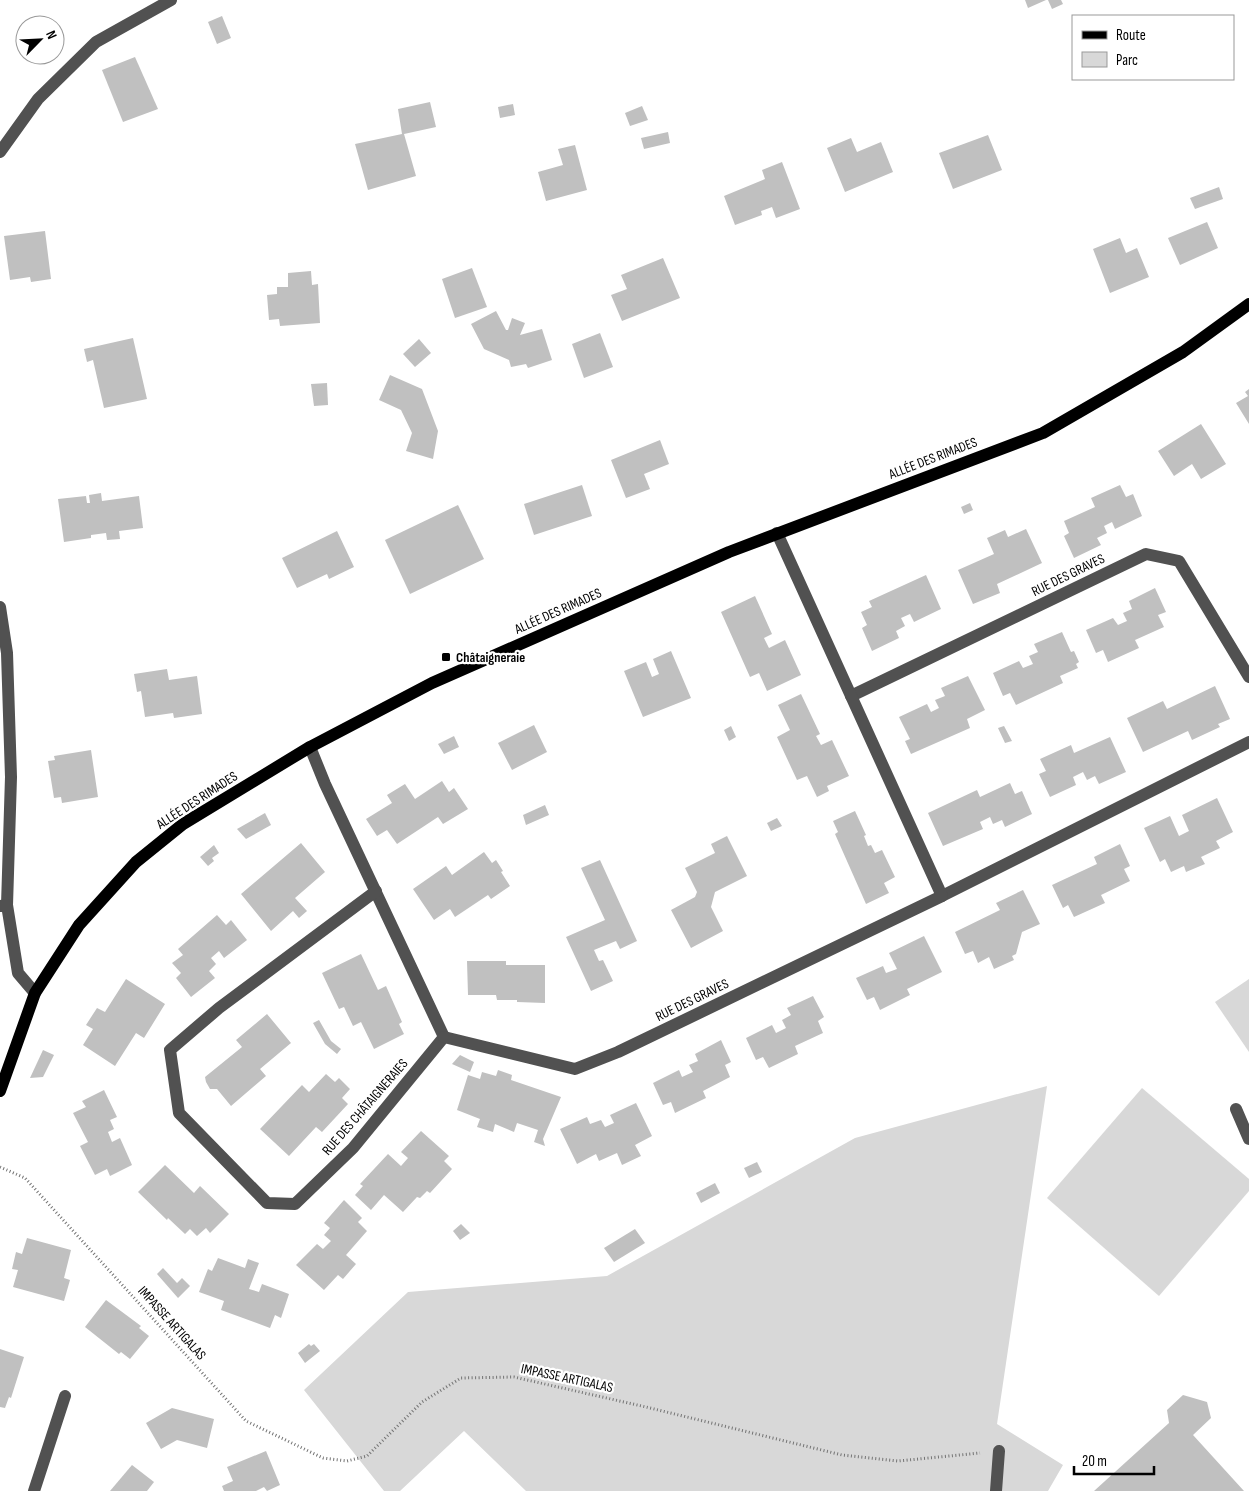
<svg xmlns="http://www.w3.org/2000/svg" width="1249" height="1491" font-family="'Sofia Sans Condensed',sans-serif">
	<style>
		.green { fill: #d8d8d8 }
		.building { fill: #c0c0c0 }
		.lines { fill: none; stroke-linecap: round; stroke-linejoin: round }
		.path { stroke: #737373; stroke-width: 3; stroke-dasharray: 1 2.5; stroke-linecap: butt }
		.minor { stroke: #515151; stroke-width: 12 }
		.major { stroke: #000; stroke-width: 12 }
		.poi-dot { fill: #000; stroke: #fff; stroke-width: 2 }
		.labels { text-anchor: middle; dominant-baseline: central; stroke-width: 4.5; stroke-linejoin: round; paint-order: stroke }
		.street-label { font-size: 14px; fill: #000; stroke: #fff }
		.poi-label { font-size: 14px; font-weight: bold; fill: #000; stroke: #fff; text-anchor: start }
	</style>
	<rect width="100%" height="100%" fill="#fff"/>
	<g class="green">
		<path d="M1249 979V1052L1215 1002Z"/>
		<path d="M1047 1086 997 1424 1063 1465 1048 1491H526L464 1431 400 1491H384L304 1390 408 1292 607 1276 855 1138Z"/>
		<path d="M1142 1088 1249 1179V1191L1159 1296 1047 1198Z"/>
	</g>
	<g class="building">
		<path d="M1025 0H1046L1028 8Z"/>
		<path d="M1048 0H1061L1063 4 1052 9Z"/>
		<path d="M222 16 231 38 217 44 208 22Z"/>
		<path d="M135 57 158 109 123 122 102 70Z"/>
		<path d="M430 102 436 127 404 134 416 176 368 190 355 144 402 134 398 109Z"/>
		<path d="M513 104 515 115 500 118 498 107Z"/>
		<path d="M642 106 648 120 630 126 625 113Z"/>
		<path d="M668 132 670 143 644 149 641 138Z"/>
		<path d="M988 135 1002 170 953 189 939 153Z"/>
		<path d="M851 138 857 152 881 142 893 172 845 192 827 148Z"/>
		<path d="M575 145 587 190 546 201 538 172 563 165 558 149Z"/>
		<path d="M782 162 800 209 776 218 772 207 761 211 762 215 735 225 724 196 765 179 762 170Z"/>
		<path d="M1219 187 1223 199 1195 209 1190 198Z"/>
		<path d="M1207 222 1218 248 1180 265 1168 238Z"/>
		<path d="M45 231 51 279 31 282 30 277 10 280 4 236Z"/>
		<path d="M1120 238 1126 253 1137 248 1149 277 1110 293 1093 249Z"/>
		<path d="M663 258 680 298 622 321 611 295 627 289 621 275Z"/>
		<path d="M472 268 487 307 455 318 442 279Z"/>
		<path d="M311 271 312 285 318 284 320 323 280 326 279 319 269 320 267 295 277 294V287H288V273Z"/>
		<path d="M496 311 506 330H508L512 318 525 323 520 335 542 329 552 360 528 368 526 364 511 367 509 360 484 349 471 324Z"/>
		<path d="M600 333 613 367 584 378 572 344Z"/>
		<path d="M133 338 147 399 104 408 93 360 87 362 84 349Z"/>
		<path d="M419 339 431 353 415 367 403 354Z"/>
		<path d="M390 375 422 389 438 431 433 459 406 451 412 433 401 410 379 400Z"/>
		<path d="M327 383 328 405 314 406 311 384Z"/>
		<path d="M1249 389V424L1236 403 1248 396 1245 392Z"/>
		<path d="M1201 424 1226 464 1201 479 1192 464 1174 476 1158 451Z"/>
		<path d="M660 440 669 464 644 474 650 489 626 498 611 460Z"/>
		<path d="M582 485 592 516 534 535 524 504Z"/>
		<path d="M1120 485 1126 497 1133 494 1142 516 1115 529 1112 522 1104 526 1107 533 1097 538 1101 545 1074 558 1064 536 1069 533 1064 521 1095 507 1091 498Z"/>
		<path d="M101 493 102 501 139 496 143 528 119 531 120 539 107 540 106 533 91 535V538L64 542 58 499 86 496 87 503H90L89 495Z"/>
		<path d="M970 503 973 510 964 514 961 507Z"/>
		<path d="M458 505 484 559 410 594 385 540Z"/>
		<path d="M1026 529 1042 563 997 584 1000 593 973 604 958 570 994 554 987 538 1005 530 1008 537Z"/>
		<path d="M337 531 354 567 329 579 327 574 297 588 282 558Z"/>
		<path d="M926 575 941 609 914 622 910 614 901 618 905 626 896 631 899 638 872 651 862 628 867 625 861 612 872 607 869 601Z"/>
		<path d="M1155 588 1166 612 1158 615 1164 627 1135 640 1139 648 1108 662 1103 650 1096 653 1086 630 1113 618 1118 625 1127 621 1123 613 1132 609 1129 601Z"/>
		<path d="M755 596 772 634 764 638 769 648 785 640 801 675 767 691 759 673 750 677 721 612Z"/>
		<path d="M1062 632 1071 652 1074 651 1079 662 1076 664 1078 668 1060 676 1063 683 1016 705 1010 693 1003 696 993 673 1019 661 1023 668 1033 664 1029 656 1038 652 1034 644Z"/>
		<path d="M671 651 691 698 643 717 624 671 646 662 652 677 659 674 653 659Z"/>
		<path d="M167 669 169 680 197 676 202 714 174 718 173 713 145 717 141 691 137 692 134 674Z"/>
		<path d="M968 676 985 710 967 719 970 728 911 754 905 741 910 739 899 717 927 704 931 712 939 708 935 700 945 696 941 688Z"/>
		<path d="M1215 686 1230 719 1218 724 1220 727 1192 740 1188 731 1143 752 1127 718 1163 701 1167 709Z"/>
		<path d="M801 694 820 734 816 736 821 745 832 740 849 776 827 786 829 791 817 797 807 776 797 780 777 737 790 730 778 705Z"/>
		<path d="M534 725 547 752 512 770 498 743Z"/>
		<path d="M731 726 736 737 729 741 724 730Z"/>
		<path d="M1004 726 1012 741 1005 743 998 728Z"/>
		<path d="M454 736 459 747 444 754 438 744Z"/>
		<path d="M1110 737 1126 772 1099 784 1095 776 1087 780 1083 772 1073 777 1076 785 1050 797 1039 774 1046 771 1040 759 1071 745 1074 753Z"/>
		<path d="M91 750 98 797 62 803 61 797 54 798 48 761 55 760 54 756Z"/>
		<path d="M442 781 449 792 454 788 468 809 443 824 438 817 397 844 387 830 377 836 366 819 392 803 387 795 405 784 415 799Z"/>
		<path d="M1010 783 1015 794 1022 791 1032 814 1005 827 1002 820 993 824 990 817 980 822 983 829 943 846 928 813 977 790 980 797Z"/>
		<path d="M1217 798 1233 832 1216 841 1220 848 1201 857 1205 864 1186 872 1184 866 1171 872 1165 859 1160 862 1144 828 1170 816 1179 836 1189 831 1182 815Z"/>
		<path d="M545 805 549 815 526 825 523 815Z"/>
		<path d="M855 811 866 835 864 836 868 846 871 845 875 853 882 850 895 877 884 883 889 893 866 904 835 834 838 832 833 821Z"/>
		<path d="M265 813 271 825 246 839 237 829Z"/>
		<path d="M777 818 782 826 771 831 767 823Z"/>
		<path d="M727 836 747 876 715 892 711 907 723 931 691 948 671 910 695 897 697 892 685 868 715 853 711 844Z"/>
		<path d="M301 843 325 872 295 898 307 911 299 918 293 911 271 931 241 894Z"/>
		<path d="M1120 844 1130 866 1124 869 1130 881 1101 895 1105 903 1074 917 1068 905 1063 908 1052 885 1097 864 1094 857Z"/>
		<path d="M214 845 219 853 212 858 214 861 208 866 200 857Z"/>
		<path d="M484 852 492 863 496 860 503 871 501 872 510 886 491 899 488 895 455 917 450 909 434 920 413 889 446 866 452 875Z"/>
		<path d="M600 860 637 941 620 949 616 941 594 950 599 961 603 960 613 981 591 991 566 937 605 920 581 868Z"/>
		<path d="M1023 890 1040 924 1022 932 1016 954 1012 956 1014 960 994 969 989 957 978 963 973 951 965 954 955 932 1000 910 996 903Z"/>
		<path d="M217 915 226 925 231 920 247 940 224 958 219 951 211 958 216 964 209 971 215 978 191 997 176 978 181 973 172 963 183 955 178 949Z"/>
		<path d="M924 936 942 972 907 989 910 995 880 1010 874 997 867 1000 856 978 883 966 886 973 897 969 889 953Z"/>
		<path d="M361 954 378 990 386 986 402 1022 399 1024 404 1034 374 1049 361 1022 353 1026 344 1007 339 1009 322 973Z"/>
		<path d="M467 961H506V965H545V1003L517 1002V1000H497L496 995H468Z"/>
		<path d="M126 979 165 1004 144 1038 136 1033 115 1066 83 1045 93 1029 86 1025 97 1008 105 1012Z"/>
		<path d="M813 996 824 1017 818 1021 823 1033 795 1046 798 1054 769 1068 763 1057 756 1060 746 1038 772 1025 776 1033 786 1028 782 1020 791 1015 787 1008Z"/>
		<path d="M267 1014 291 1043 260 1069 266 1076 231 1106 217 1089H210L206 1082 205 1077 242 1047 236 1040Z"/>
		<path d="M319 1020 331 1041 341 1049 337 1054 325 1044 313 1023Z"/>
		<path d="M721 1040 731 1062 725 1065 730 1077 703 1091 706 1098 675 1113 671 1102 663 1105 653 1083 679 1070 682 1077 693 1072 689 1065 698 1061 695 1054Z"/>
		<path d="M43 1050 54 1055 43 1077 30 1078Z"/>
		<path d="M460 1055 474 1062 470 1072 452 1064Z"/>
		<path d="M498 1070 512 1075 511 1080 561 1097 543 1139 545 1146 534 1142 538 1130 517 1123 514 1132 495 1124 493 1132 477 1127 480 1119 457 1110 468 1075 480 1079 482 1072 496 1076Z"/>
		<path d="M326 1074 335 1082 339 1078 350 1089 342 1098 348 1104 322 1132 316 1127 289 1156 260 1129 302 1085 309 1092Z"/>
		<path d="M104 1090 117 1117 110 1120 114 1129 108 1132 112 1142 120 1138 132 1165 110 1176 107 1169 95 1175 80 1146 88 1142 73 1113 86 1107 82 1101Z"/>
		<path d="M636 1103 652 1136 635 1145 641 1156 622 1165 617 1153 599 1161 596 1154 577 1164 560 1129 587 1117 590 1124 601 1120 605 1127 614 1123 610 1115Z"/>
		<path d="M421 1131 449 1156 444 1161 452 1169 430 1193 427 1191 420 1198 417 1197 403 1212 384 1195 371 1210 355 1195 363 1186 360 1184 388 1154 401 1166 408 1158 401 1152Z"/>
		<path d="M757 1162 762 1172 749 1178 744 1168Z"/>
		<path d="M165 1165 194 1193 200 1186 229 1214 210 1233 206 1228 197 1236 190 1229 185 1234 168 1218 167 1220 138 1192Z"/>
		<path d="M715 1183 720 1193 701 1203 696 1193Z"/>
		<path d="M344 1200 362 1218 358 1222 367 1231 346 1255 356 1264 343 1279 338 1275 324 1290 296 1265 317 1244 323 1249 331 1241 324 1235 330 1228 324 1223Z"/>
		<path d="M461 1224 470 1233 460 1240 453 1231Z"/>
		<path d="M635 1229 645 1243 614 1262 604 1248Z"/>
		<path d="M27 1238 71 1250 64 1278 70 1280 64 1301 13 1287 18 1270 12 1269 16 1252 22 1254Z"/>
		<path d="M218 1258 245 1268 248 1259 259 1263 249 1289 259 1292 262 1284 289 1294 281 1318 275 1315 270 1328 221 1310 224 1301 199 1292 208 1269 212 1271Z"/>
		<path d="M163 1268 177 1283 182 1278 190 1286 178 1298 157 1274Z"/>
		<path d="M106 1300 141 1326 139 1328 149 1336 130 1359 121 1352 119 1354 85 1327Z"/>
		<path d="M309 1344 311 1346 314 1344 320 1351 305 1363 298 1353Z"/>
		<path d="M0 1349 24 1357 11 1398 9 1397 5 1408 0 1407Z"/>
		<path d="M1183 1395 1207 1402 1211 1418 1193 1435 1244 1491H1094L1169 1423 1167 1410Z"/>
		<path d="M172 1408 214 1419 207 1448 177 1440 161 1449 146 1423Z"/>
		<path d="M266 1451 280 1485 267 1491 264 1487 256 1491H224L222 1486 233 1481 227 1467Z"/>
		<path d="M132 1465 154 1482 147 1491H110Z"/>
	</g>
	<g class="lines">
		<path class="path" d="M0 1167 25 1178 246 1421 323 1458 347 1461 367 1456 422 1402 461 1378 514 1377 646 1407 842 1455 898 1461 980 1453"/>
		<g class="minor">
			<path d="M0 152 38 99 96 42 171 0"/>
			<path d="M0 607 7 653 11 777 7 905"/>
			<path d="M851 696 1146 554 1179 561 1249 677"/>
			<path d="M310 747 325 784 444 1037"/>
			<path d="M376 891 219 1008 170 1050 179 1113 267 1203 295 1204 353 1148 444 1037"/>
			<path d="M942 896 1249 742"/>
			<path d="M0 906 7 905 18 973 35 993"/>
			<path d="M444 1037 575 1069 618 1052 942 896 777 533"/>
			<path d="M1236 1109 1249 1139"/>
			<path d="M34 1491 65 1396"/>
			<path d="M996 1491 999 1451"/>
		</g>
		<path class="major" d="M0 1091 35 993 79 925 136 862 183 824 310 747 432 683 729 552 1043 433 1183 352 1249 304"/>
	</g>
	<rect class="poi-dot" x="441" y="652" width="10" height="10" rx="2.5"/>
	<g class="labels">
		<g class="street-label">
			<text transform="translate(933 458) rotate(-21)">ALLÉE DES RIMADES</text>
			<text transform="translate(1068 575) rotate(-26)">RUE DES GRAVES</text>
			<text transform="translate(558 611) rotate(-24)">ALLÉE DES RIMADES</text>
			<text transform="translate(197 800) rotate(-33)">ALLÉE DES RIMADES</text>
			<text transform="translate(692 1000) rotate(-26)">RUE DES GRAVES</text>
			<text transform="translate(365 1107) rotate(-49)">RUE DES CHÂTAIGNERAIES</text>
			<text transform="translate(172 1323) rotate(48)">IMPASSE ARTIGALAS</text>
			<text transform="translate(567 1378) rotate(12)">IMPASSE ARTIGALAS</text>
		</g>
		<g class="poi-label">
			<text x="456" y="657">Châtaigneraie</text>
		</g>
	</g>
	<rect x="1072" y="15" width="162" height="65" fill="#ffffff" stroke="#999999"/>
	<rect x="1082" y="31" width="25" height="8" fill="#000000" stroke="#999999"/>
	<text x="1116" y="40" font-size="15" fill="#000000">Route</text>
	<rect x="1082" y="52" width="25" height="15" fill="#d8d8d8" stroke="#999999"/>
	<text x="1116" y="65" font-size="15" fill="#000000">Parc</text>
	<g transform="translate(40 40) rotate(66)"><circle r="24" fill="#ffffff" stroke="#999999"/>
	<path d="M0-4L9 19L0 12L-9 19Z" fill="#000000"/>
	<text y="-8" font-size="14" font-weight="bold" text-anchor="middle" fill="#000000">N</text>
	</g>
	<path d="M1074 1466v8h80v-8" fill="none" stroke="#000000" stroke-width="2.5"/>
	<text x="1082" y="1466" font-size="15" fill="#000000" stroke="#ffffff" stroke-width="4" paint-order="stroke">20 m</text>
</svg>
